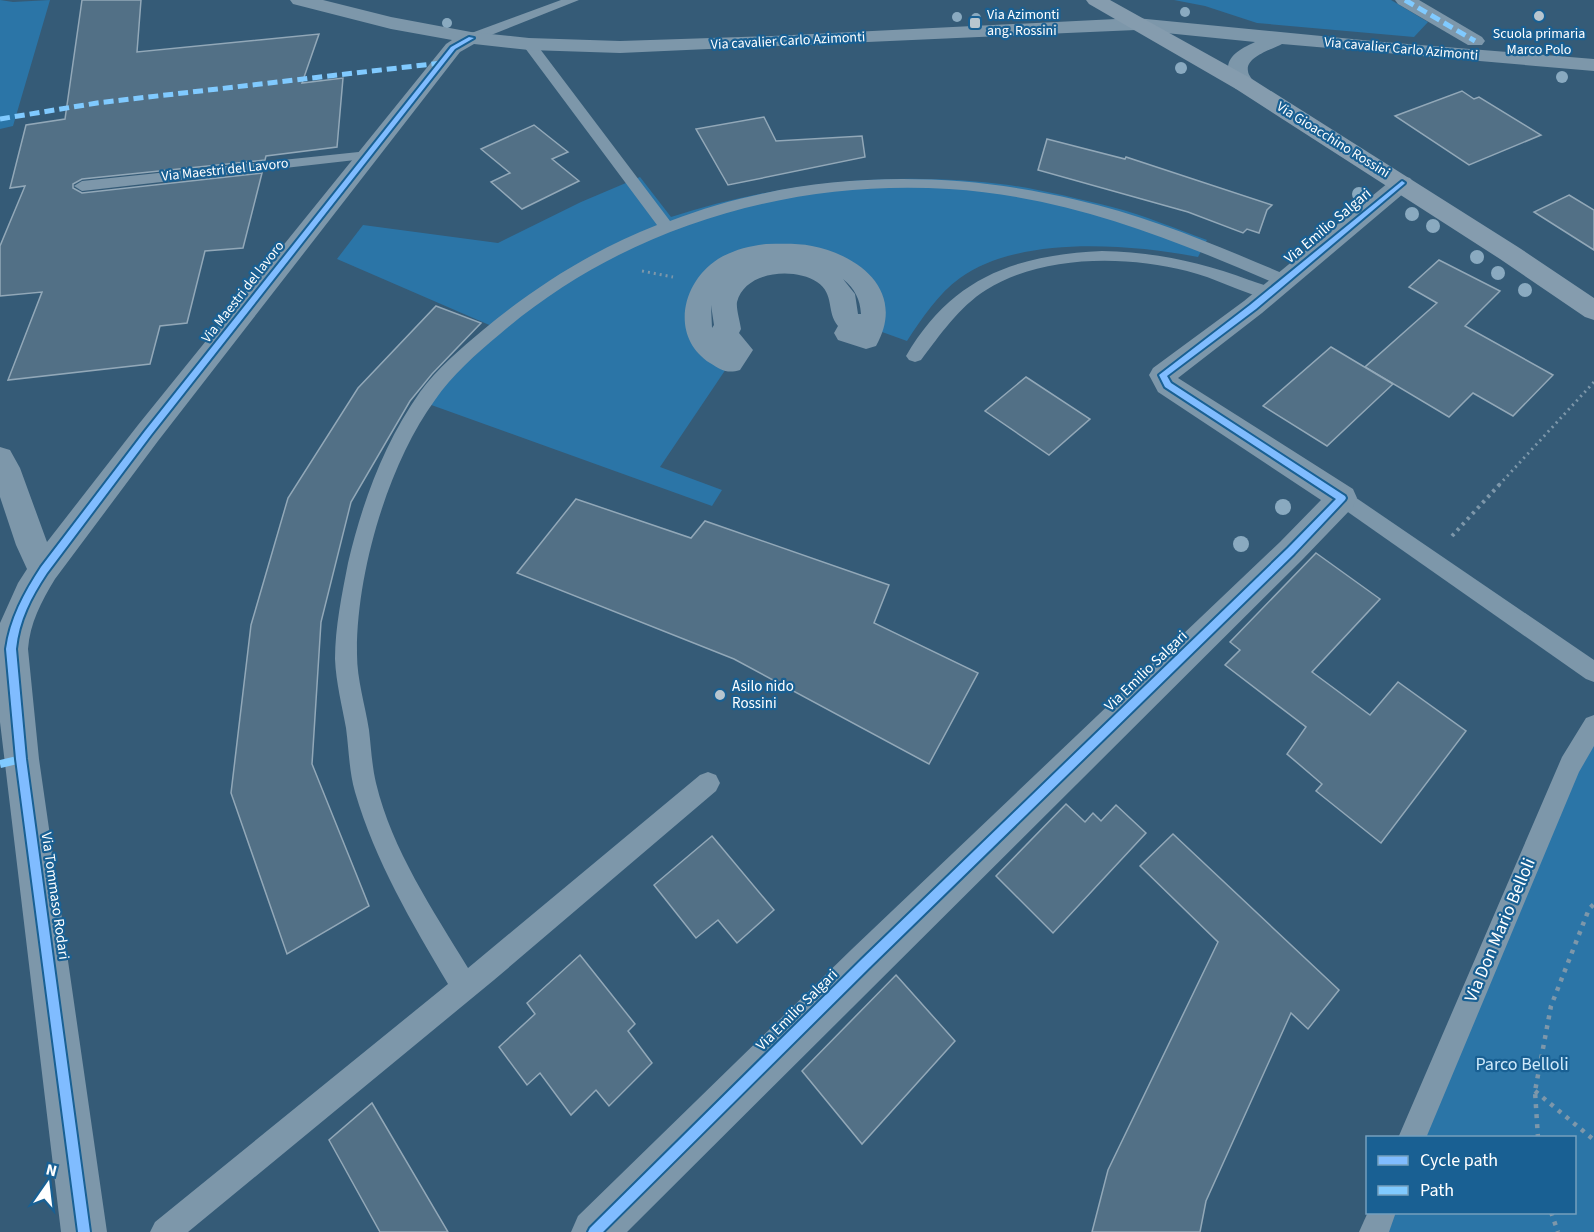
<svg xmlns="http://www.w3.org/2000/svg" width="1594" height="1232" font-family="'Source Sans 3',sans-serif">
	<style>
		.green { fill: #2b75a7 }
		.building { fill: #527086; stroke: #92a8b8; stroke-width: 1.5 }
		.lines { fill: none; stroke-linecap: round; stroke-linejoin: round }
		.path-far2 { stroke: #7d97aa; stroke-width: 3; stroke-dasharray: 2 4; stroke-linecap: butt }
		.path-far1 { stroke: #7d97aa; stroke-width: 4; stroke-dasharray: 3 4.5; stroke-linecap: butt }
		.path { stroke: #7d97aa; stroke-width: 4.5; stroke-dasharray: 4 6; stroke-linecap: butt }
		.lane { fill: #7d97aa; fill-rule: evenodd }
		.street { fill: #7d97aa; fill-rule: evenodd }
		.secondary { fill: #859cae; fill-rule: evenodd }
		.quiet-far1 { stroke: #80caff; stroke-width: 5; stroke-dasharray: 10 5; stroke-linecap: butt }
		.quiet { stroke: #80caff; stroke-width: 8; stroke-dasharray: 15 8; stroke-linecap: butt }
		.cycleway-casing { stroke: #196093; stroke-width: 4 }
		.cycleway { fill: #80bcff; fill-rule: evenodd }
		.tree { fill: #8aaac0 }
		.poi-dot { fill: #b8c6cf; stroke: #196093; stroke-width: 2 }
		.labels { text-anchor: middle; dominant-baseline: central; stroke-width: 4.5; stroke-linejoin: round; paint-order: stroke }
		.far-poi-label { font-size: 14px; fill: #fff; stroke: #196093; text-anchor: start }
		.far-street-label { font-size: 14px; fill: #fff; stroke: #196093 }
		.street-label { font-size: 15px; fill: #fff; stroke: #196093 }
		.poi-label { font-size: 15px; fill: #fff; stroke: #196093; text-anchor: start }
		.near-street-label { font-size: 18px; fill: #fff; stroke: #196093 }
		.near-park-label { font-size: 18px; fill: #d0eafb; stroke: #196093 }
	</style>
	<rect width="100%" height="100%" fill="#355b77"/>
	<g class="green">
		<path d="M0 0 13 2 50 0 13 126 0 129Z"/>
		<path d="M1174 0H1391L1428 22 1414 37 1257 23 1205 6Z"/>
		<path d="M640 177 671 217C779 182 896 170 1009 185 1043 190 1079 199 1112 207 1144 215 1176 229 1207 240L1198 257C1130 244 1019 235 960 278 938 294 922 318 907 341L871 328 870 295 814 254 696 305 730 363 660 467 722 490 712 506 423 402 494 327 337 259 363 225 498 243 581 202Z"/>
		<path d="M1594 725V1232H1374L1382 1213 1574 1212V1138L1412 1137Z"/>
	</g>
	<g class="building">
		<path d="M82 0H141L137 52 319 34 302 83 343 78 337 147 266 156 265 160 82 179 73 184V188L82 193 262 173 243 248 205 251 187 323 160 326 150 364 8 380 42 292 0 296V246L25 186 10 188 26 125 65 119Z"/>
		<path d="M1462 91 1474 99 1479 97 1541 135 1469 165 1395 116Z"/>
		<path d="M764 117 776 141 862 136 865 157 728 185 696 129Z"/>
		<path d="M534 125 568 152 552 159 579 181 522 209 491 182 510 173 481 149Z"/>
		<path d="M1047 139 1125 159 1126 157 1272 205 1267 210 1259 233 1247 229 1243 233 1188 212 1038 170Z"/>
		<path d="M1569 195 1594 210V250L1534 212Z"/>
		<path d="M1439 260 1500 291 1465 326 1553 375 1513 416 1473 393 1449 417 1365 367 1437 303 1409 287Z"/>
		<path d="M436 306 481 323 432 374 410 401 351 502 321 622 312 764 369 906 287 954 231 793 251 625 288 498 358 388Z"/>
		<path d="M1331 347 1393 384 1327 446 1263 406Z"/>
		<path d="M1026 377 1090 419 1049 455 985 411Z"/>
		<path d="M576 499 691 538 705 521 889 585 874 623 978 673 929 764 734 659 517 573Z"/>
		<path d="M1316 553 1380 599 1312 672 1370 715 1398 682 1466 731 1381 843 1316 791 1322 784 1287 754 1306 727 1225 665 1240 650 1230 642Z"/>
		<path d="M1066 804 1085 822 1093 813 1101 821 1116 805 1146 833 1053 933 996 876Z"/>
		<path d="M1173 834 1339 990 1308 1029 1291 1013 1206 1201 1200 1232H1092L1108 1170 1218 942 1140 866Z"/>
		<path d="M712 836 774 910 737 943 718 920 696 938 654 885Z"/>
		<path d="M580 955 635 1024 628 1031 652 1063 609 1106 596 1090 571 1115 540 1073 527 1085 499 1047 535 1014 527 1003Z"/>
		<path d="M896 975 955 1041 862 1144 802 1071Z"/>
		<path d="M372 1103 448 1232H380L329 1140Z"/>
	</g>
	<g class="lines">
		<g class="path-far2">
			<path d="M642 271 673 277"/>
			<path d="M1499 485 1594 382"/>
		</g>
		<path class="path-far1" d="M1452 536 1500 484"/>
		<g class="path">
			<path d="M1535 1091 1594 1140"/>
			<path d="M1538 1138 1535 1091 1551 1006 1589 909 1594 904"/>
			<path d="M1551 1212 1558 1232"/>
		</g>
		<g class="lane">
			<path d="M561 0H579L476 41 471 42 465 38 466 35Z"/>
			<path d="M529 40 534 41 670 221C799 171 944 168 1077 200 1151 217 1221 247 1291 277L1293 281 1291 285H1279C1173 239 1066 196 949 189 787 179 623 228 500 334 476 354 452 375 435 400 388 464 356 574 357 654 357 680 365 704 369 730 371 747 372 766 376 783 392 850 433 910 468 968L700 775 708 772 716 775 720 783 716 791 494 980 188 1232H150L155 1222 448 984C412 923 375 861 355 792 349 771 349 750 346 728 342 705 336 683 335 659 335 627 342 594 348 563 362 503 384 443 420 392 437 369 460 349 483 330 536 286 593 250 657 225L522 44Z"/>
			<path d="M368 151 375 155 373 158 82 191 74 186 82 181Z"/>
			<path d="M1102 251C1154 252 1201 262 1249 280 1257 283 1272 286 1277 294L1275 298 1269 300C1241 292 1215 278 1187 271 1124 255 1042 255 986 290 959 307 940 335 921 360L915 362 909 360 906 356C952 277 1016 255 1102 251Z"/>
			<path d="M1342 490 1349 493 1594 660V682L1586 679 1335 503 1332 498 1335 493Z"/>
			<path d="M1594 715V746L1579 772 1426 1138H1398L1562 757 1586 718Z"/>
			<path d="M1368 1212H1396L1389 1232H1359Z"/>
		</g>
		<g class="street">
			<path d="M290 0H323L391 17 471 32 529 38 620 41 772 36 1136 18 1383 42 1594 59V71L1282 44C1273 49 1245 57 1248 71 1248 75 1253 80 1255 84L1252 89 1244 90 1236 89C1219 63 1231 53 1255 42L1136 30 620 53 529 50 474 44 460 52 158 441 55 579C41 602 30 623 28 649L39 759 107 1232H61L0 722V623L18 583 27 569 16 545 0 497V447L10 450 20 468 47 542 138 425 446 44 452 40 391 29 293 4Z"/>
			<path d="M1395 0H1419L1482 37 1485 41 1482 45H1468L1398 4Z"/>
			<path d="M1402 176 1410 178 1414 183 1410 188 1262 313 1178 378 1353 489 1357 498 1353 507 1302 560 627 1232H571L578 1216 852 949 1280 542 1321 500 1158 392 1149 375 1153 368 1244 301 1394 178Z"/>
			<path d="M766 244C781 244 797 243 812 246 862 256 906 293 876 346L866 349 838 340 834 333 838 326C826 312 835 294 817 282 794 267 745 271 737 302 736 309 740 321 741 329L739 333 753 350 740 370C727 374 721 370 710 363 670 337 681 283 718 259 733 250 749 246 766 244ZM843 279C855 289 860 299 861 314H858L855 294ZM711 305 714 325 712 328Z"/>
		</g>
		<path class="secondary" d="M1086 0H1110L1252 79 1518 247 1594 298V320L1585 317 1500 259 1236 89 1089 4Z"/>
		<g class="quiet-far1">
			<path d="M1405 0 1475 41"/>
			<path d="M0 119 97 103 441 63"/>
		</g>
		<path class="quiet" d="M0 764 21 759"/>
		<g class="cycleway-casing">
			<g id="cycleway">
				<path d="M469 37 474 38 455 49 151 435 47 573C31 597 19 620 16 649L26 759 90 1232H78L16 759 6 649C10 619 24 593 41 567L145 431 451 47Z"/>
				<path d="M1402 181 1405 183 1404 184 1256 309 1167 376 1171 383 1345 496 1346 498 1345 500 1294 554 870 967 603 1232H588L590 1228 862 959 1288 548 1336 499 1165 387 1159 375 1250 305Z"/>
			</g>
		</g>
		<use href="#cycleway" class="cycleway"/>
	</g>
	<g class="tree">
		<circle cx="1185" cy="12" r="5"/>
		<circle cx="995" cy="15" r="5"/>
		<circle cx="957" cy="17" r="5"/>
		<circle cx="976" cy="18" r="5"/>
		<circle cx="447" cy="23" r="5"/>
		<circle cx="1181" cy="68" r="6"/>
		<circle cx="1562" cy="77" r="6"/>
		<circle cx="1359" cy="194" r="7"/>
		<circle cx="1412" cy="214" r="7"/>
		<circle cx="1433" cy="226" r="7"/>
		<circle cx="1477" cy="257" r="7"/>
		<circle cx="1498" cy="273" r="7"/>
		<circle cx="1525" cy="290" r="7"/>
		<circle cx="1283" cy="507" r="8"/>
		<circle cx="1241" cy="544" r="8"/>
	</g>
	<g class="poi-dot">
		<circle cx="1539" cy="16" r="6"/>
		<rect x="969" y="17" width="12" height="12" rx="3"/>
		<circle cx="720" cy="695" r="6"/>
	</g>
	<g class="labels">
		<g class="far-poi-label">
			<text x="987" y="15">Via Azimonti<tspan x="987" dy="16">ang. Rossini</tspan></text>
			<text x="1539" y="34" text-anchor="middle">Scuola primaria<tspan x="1539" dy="16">Marco Polo</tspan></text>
		</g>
		<g class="far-street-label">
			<text transform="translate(788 41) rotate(-3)">Via cavalier Carlo Azimonti</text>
			<text transform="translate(1401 49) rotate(5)">Via cavalier Carlo Azimonti</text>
			<text transform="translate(1333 140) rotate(32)">Via Gioacchino Rossini</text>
			<text transform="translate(225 170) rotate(-6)">Via Maestri del Lavoro</text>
			<text transform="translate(243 292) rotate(-52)">Via Maestri del lavoro</text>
		</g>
		<g class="street-label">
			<text transform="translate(1328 226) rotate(-40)">Via Emilio Salgari</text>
			<text transform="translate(1146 671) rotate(-44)">Via Emilio Salgari</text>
			<text transform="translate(55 896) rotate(82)">Via Tommaso Rodari</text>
			<text transform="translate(797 1010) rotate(-45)">Via Emilio Salgari</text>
		</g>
		<g class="poi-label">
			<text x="732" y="686">Asilo nido<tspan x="732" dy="17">Rossini</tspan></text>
		</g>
		<g class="near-street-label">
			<text transform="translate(1500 930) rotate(-67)">Via Don Mario Belloli</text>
		</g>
		<g class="near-park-label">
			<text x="1522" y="1064">Parco Belloli</text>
		</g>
	</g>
	<rect x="1366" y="1136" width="210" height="78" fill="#196093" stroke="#75a0be" stroke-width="1.5"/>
	<rect x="1378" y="1156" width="30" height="9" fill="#80bcff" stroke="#75a0be" stroke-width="1.5"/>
	<text x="1420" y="1166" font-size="18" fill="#ffffff">Cycle path</text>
	<rect x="1378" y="1186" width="30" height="9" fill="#80caff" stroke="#75a0be" stroke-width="1.5"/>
	<text x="1420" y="1196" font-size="18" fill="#ffffff">Path</text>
	<g transform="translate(48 1184) rotate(14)" stroke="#196093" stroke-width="4.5" paint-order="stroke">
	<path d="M0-4.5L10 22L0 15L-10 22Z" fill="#ffffff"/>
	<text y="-9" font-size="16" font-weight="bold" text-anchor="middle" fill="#ffffff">N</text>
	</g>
</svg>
